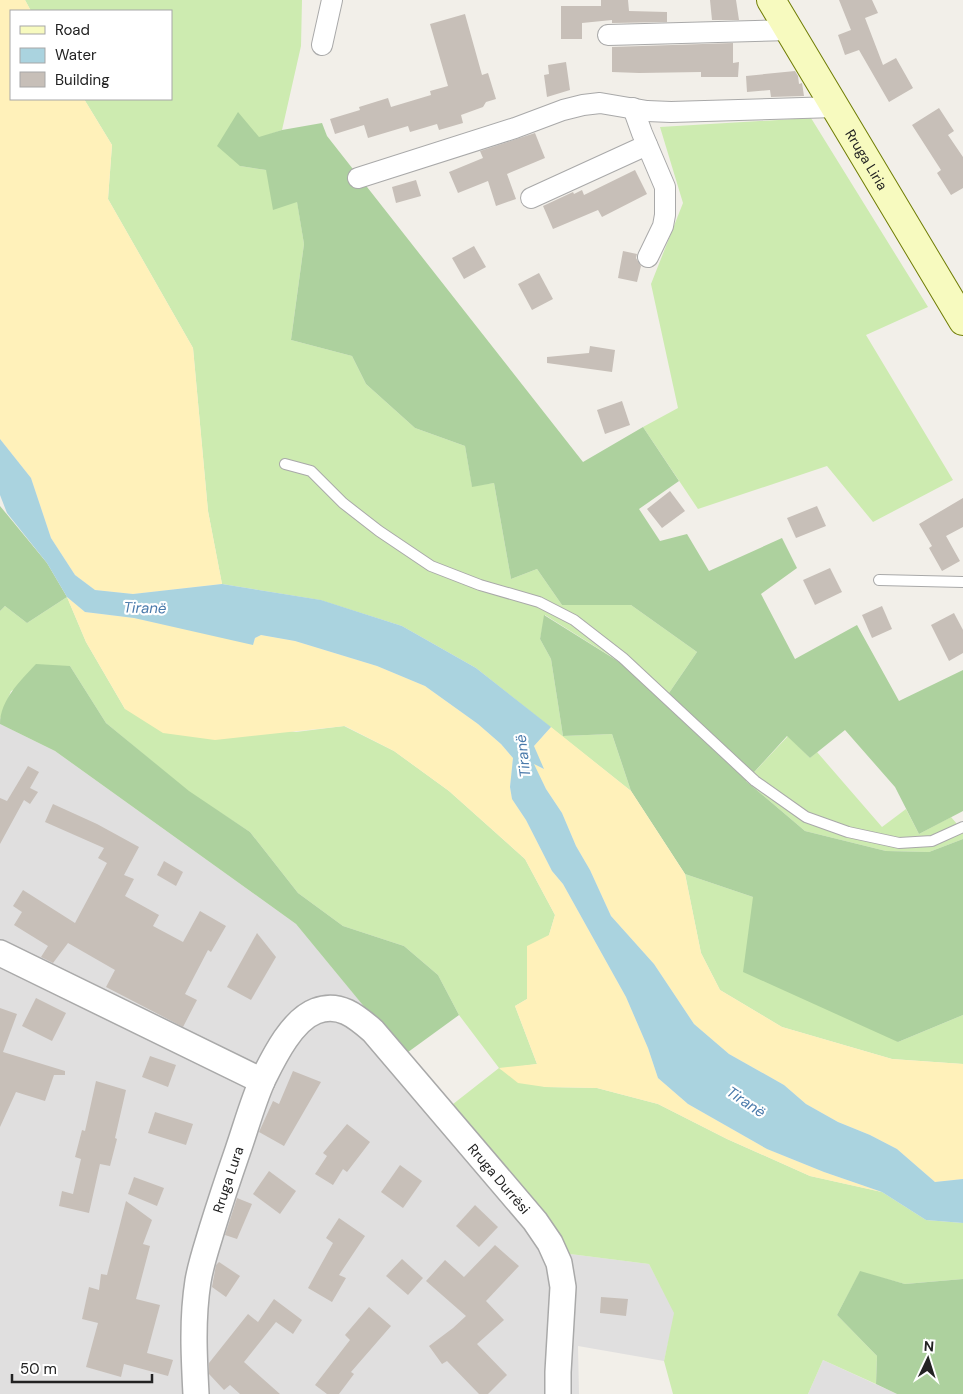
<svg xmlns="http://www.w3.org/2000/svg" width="963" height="1394" font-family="'DM Sans',sans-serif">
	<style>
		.residential { fill: #e0dfdf }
		.grass { fill: #cdebb0 }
		.forest { fill: #add19e }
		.sand { fill: #fff1ba }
		.water { fill: #aad3df }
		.building { fill: #c7bfb8 }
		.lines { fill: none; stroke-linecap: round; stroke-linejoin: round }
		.service-casing { stroke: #a9a9a9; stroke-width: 12 }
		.minor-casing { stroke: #a9a9a9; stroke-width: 22 }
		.tertiary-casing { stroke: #a9a9a9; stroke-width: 28 }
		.secondary-casing { stroke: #707d05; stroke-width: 30 }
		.service { stroke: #fff; stroke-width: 10 }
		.minor { stroke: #fff; stroke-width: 20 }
		.tertiary { stroke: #fff; stroke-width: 25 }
		.secondary { stroke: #f7fabf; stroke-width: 28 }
		.labels { text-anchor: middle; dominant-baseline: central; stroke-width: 4.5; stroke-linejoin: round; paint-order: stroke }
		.street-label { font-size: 14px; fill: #222; stroke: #fff }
		.water-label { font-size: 15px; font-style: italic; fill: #4a7aab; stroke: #fff }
	</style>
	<rect width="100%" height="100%" fill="#f2efe9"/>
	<g class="residential">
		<path d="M0 724 55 751 296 924 570 1254 649 1264 675 1313 664 1361 578 1346 579 1394H0Z"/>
		<path d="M823 1360 897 1394H808Z"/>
	</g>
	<g class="grass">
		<path d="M25 0H302L301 46 282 130 259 138 240 166 266 170 297 201 304 244 291 340 352 356 366 384 415 428 465 446 472 486 494 483 511 579 537 569 562 605H631L697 652 669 693 545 615 540 639 551 659 563 736 612 734 631 791 476 668 402 626 320 600 222 584 208 511 193 348 108 199 112 145 84 99H171V11H31Z"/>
		<path d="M811 118 928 307 866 335 953 480 873 522 827 466 698 509 643 427 678 408 651 284 683 203 660 127Z"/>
		<path d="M67 597 86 642 125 709 296 732 344 726 394 751 449 791 525 859 555 915 549 935 527 983V999L515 1006 537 1064 500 1069 545 1087 597 1088 658 1104 727 1139 810 1176 882 1192 926 1220 963 1223V1279L905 1284 860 1272 837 1315 877 1356 876 1384 823 1360 808 1394H673L664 1361 674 1313 649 1264 570 1254 448 1108 499 1068 459 1015 438 975 404 946 343 926 298 893 250 832 189 792 106 723 70 666 11 691 0 719V611L5 606 27 623Z"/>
		<path d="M788 736 810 758 817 752 882 827 906 809 919 834 951 817 963 831V839L929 852 886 851 805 831 746 781Z"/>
		<path d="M685 874 753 897 898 1042 963 1015V1064L892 1059 782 1027 720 990 701 953Z"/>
	</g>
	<g class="forest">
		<path d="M238 112 259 137 282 130 322 123 327 136 583 462 643 427 679 481 639 509 660 541 687 534 709 571 782 538 797 568 761 594 795 659 857 625 899 701 963 670V811L919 834 895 787 845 730 810 758 787 736 746 781 805 831 886 851 929 852 963 839V1015L898 1042 743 972 753 897 685 874 631 791 612 734 563 736 551 659 540 639 544 615 669 693 697 652 631 605H562L537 569 511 579 494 483 472 487 465 446 415 428 366 384 352 356 291 340 304 244 297 202 273 210 266 170 240 166 217 146Z"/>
		<path d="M0 506 47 563 67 597 27 623 5 606 0 611Z"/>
		<path d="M36 664 70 666 106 723 189 791 250 832 298 893 343 926 404 946 438 975 459 1015 404 1055 296 924 55 751 0 724C0 700 21 680 36 664Z"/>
		<path d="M860 1271 905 1284 963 1279V1394H897L876 1384 877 1356 837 1315Z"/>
	</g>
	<g class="sand">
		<path d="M0 0H25L31 11H11V99H84L112 145 108 199 193 348 208 511 222 584 133 594 95 590 75 575 51 538 31 478 0 439Z"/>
		<path d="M67 597 85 612 134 618 253 644 255 638 261 635 295 641 377 666 425 686 478 724 501 744 513 758 510 787 512 799 526 820 552 871 563 884 626 997 648 1048 658 1078 688 1104 767 1149 824 1172 882 1192 810 1176 727 1139 658 1104 597 1088 545 1087 518 1083 499 1068 537 1064 515 1006 527 999V946L549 935 555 915 525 859 449 791 394 751 345 726 215 740 163 733 125 709 86 642Z"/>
		<path d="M551 727 631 791 685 874 701 953 720 990 782 1027 892 1059 963 1064V1179L935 1182 897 1149 870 1135 838 1122 806 1104 784 1085 729 1054 694 1024 654 964 611 916 590 870 576 846 562 813 546 789 533 763 543 769 534 746Z"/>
	</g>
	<path class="water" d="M0 439 31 478 51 538 75 575 95 590 133 594 222 584 321 600 402 626 476 668 551 727 534 746 544 769 534 764 546 789 562 813 576 846 590 870 611 916 654 964 694 1024 729 1054 784 1085 806 1104 838 1122 870 1135 897 1149 935 1182 963 1179V1223L926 1220 882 1192 824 1172 767 1149 688 1104 658 1078 648 1048 626 997 563 884 552 871 526 820 512 799 510 787 513 758 501 744 478 724 425 686 377 666 295 641 261 635 255 638 253 645 134 618 85 612 67 597 47 563 7 513 0 495Z"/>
	<g class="building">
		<path d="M601 0H628L629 11 667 12V22L612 23V20L582 23V39H561V6H601Z"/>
		<path d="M710 0H736L739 20H712Z"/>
		<path d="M839 0H872L878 13 865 18 883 65 896 58 913 88 889 102 859 50 845 55 838 35 851 30Z"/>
		<path d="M465 14 482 75 488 73 496 99 486 102 483 107 461 115 463 123 439 130 437 124 410 132 408 126 368 138 364 125 335 134 330 119 360 110 359 107 388 98 391 107 431 95 430 91 448 86 430 24Z"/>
		<path d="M733 43V63L739 62 738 77H701V72L639 73 612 72V47Z"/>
		<path d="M566 62 570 90 547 97 544 75 549 74 548 65Z"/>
		<path d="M795 71 798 76 799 84 802 83 804 96 771 97 770 90 747 92 746 76Z"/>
		<path d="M939 108 954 131 948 135 963 157V188L951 195 937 173 941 170 912 125Z"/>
		<path d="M535 133 545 158 507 174 516 199 496 206 488 181 458 193 449 172 483 158 480 151Z"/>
		<path d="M635 170 647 194 602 217 598 210 553 229 543 206 573 192 574 194 582 190 584 195Z"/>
		<path d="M416 180 421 196 396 203 392 187Z"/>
		<path d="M474 246 486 267 464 279 452 258Z"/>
		<path d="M623 251 637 254 636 258 641 266 637 282 618 278Z"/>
		<path d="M539 273 553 299 532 310 518 284Z"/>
		<path d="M590 346 615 350 612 372 547 363V357L589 353Z"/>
		<path d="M622 401 630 425 605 434 597 410Z"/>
		<path d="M670 491 685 511 662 528 647 509Z"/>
		<path d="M963 498V527L946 536 960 561 942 571 929 548 932 546 919 524Z"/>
		<path d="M817 506 826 526 796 538 787 518Z"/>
		<path d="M830 568 842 592 815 605 803 580Z"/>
		<path d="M882 606 892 629 872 638 862 615Z"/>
		<path d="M954 613 963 630V653L949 661 931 625Z"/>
		<path d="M28 766 39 772 30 788 38 792 30 804 24 800 0 844V798L7 801Z"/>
		<path d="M53 804 97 824 139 847 124 875 134 879 125 896 159 915 153 926 183 942 200 911 226 926 211 952 208 950 185 994 197 1000 183 1027 106 987 115 970 68 943 53 963 41 957 48 946 14 925 22 912 13 906 23 890 75 923 107 863 98 858 104 848 45 822Z"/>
		<path d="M164 861 183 872 176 886 157 875Z"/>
		<path d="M257 933 276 957 251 1000 227 987Z"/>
		<path d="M36 998 66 1013 52 1041 22 1026Z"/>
		<path d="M0 1008 17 1014 3 1052 65 1071V1075H54L45 1101 16 1092 0 1127Z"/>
		<path d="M150 1056 176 1065 168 1087 142 1077Z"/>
		<path d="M293 1071 321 1082 284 1146 259 1132 273 1101 279 1104Z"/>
		<path d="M96 1081 126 1090 115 1138 117 1139 110 1166 100 1164 89 1213 59 1206 62 1191 73 1194 81 1159 75 1157 82 1130 85 1131Z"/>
		<path d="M155 1112 193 1124 186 1145 148 1133Z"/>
		<path d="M347 1124 370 1142 347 1172 343 1169 333 1185 315 1174 327 1156 323 1153Z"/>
		<path d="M400 1165 422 1181 403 1208 381 1192Z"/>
		<path d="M269 1171 296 1191 280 1214 253 1194Z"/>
		<path d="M134 1177 164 1188 157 1206 128 1194Z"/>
		<path d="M237 1198 252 1204 237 1239 225 1235Z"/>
		<path d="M126 1201 152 1220 143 1244 150 1246 136 1299 160 1305 147 1353 173 1360 168 1376 124 1364 121 1377 86 1367 98 1323 82 1319 89 1287 99 1290 101 1274 107 1275Z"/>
		<path d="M475 1205 498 1227 479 1247 456 1226Z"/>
		<path d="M339 1218 365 1236 339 1275 346 1278 332 1302 308 1288 333 1243 326 1238Z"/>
		<path d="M495 1245 519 1266 486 1301 504 1320 477 1344 507 1375 488 1394H479L447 1361 442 1364 429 1346 453 1328 466 1316 426 1281 445 1260 464 1277Z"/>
		<path d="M402 1259 423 1278 408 1295 386 1276Z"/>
		<path d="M219 1262 240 1276 226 1297 212 1287 216 1265Z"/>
		<path d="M601 1297 628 1299 626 1316 600 1313Z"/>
		<path d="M274 1299 302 1320 293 1334 276 1322 244 1362 280 1394H240L230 1385 224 1390 209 1374V1363L248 1314 258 1322Z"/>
		<path d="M369 1307 391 1326 351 1372 354 1374 339 1394H327L315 1385 350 1340 345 1335Z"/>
	</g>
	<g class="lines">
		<g class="service-casing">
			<g id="service">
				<path d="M285 464 311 471 343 503 379 531 431 566 480 585 539 602 574 620 623 658 755 781 806 817 848 832 899 843 932 841 963 827"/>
				<path d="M879 580 963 582"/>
			</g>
		</g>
		<g class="minor-casing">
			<g id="minor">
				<path d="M608 35 790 30"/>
				<path d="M322 45 332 0"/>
				<path d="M633 108 642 133 665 187V215L663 226 648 257"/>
				<path d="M358 178 515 128 563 110 583 105 600 103 647 111 671 112 835 107"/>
				<path d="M531 198 647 145"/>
			</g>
		</g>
		<g class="tertiary-casing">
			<g id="tertiary">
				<path d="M0 953 262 1081"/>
				<path id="s1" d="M196 1394C194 1356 192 1319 198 1281 201 1263 207 1246 212 1229 220 1203 229 1176 238 1150 246 1127 253 1101 263 1079 274 1057 292 1020 316 1011 339 1002 356 1016 373 1031L535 1221 550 1243 559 1263 563 1287 558 1372V1394"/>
			</g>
		</g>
		<g class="secondary-casing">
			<g id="secondary">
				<path id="s2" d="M771 0 963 321"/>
			</g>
		</g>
		<use href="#service" class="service"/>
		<use href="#minor" class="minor"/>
		<use href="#tertiary" class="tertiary"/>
		<use href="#secondary" class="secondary"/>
	</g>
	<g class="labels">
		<g class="street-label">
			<text stroke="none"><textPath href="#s2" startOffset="186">Rruga Liria</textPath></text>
			<text stroke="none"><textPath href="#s1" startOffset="219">Rruga Lura</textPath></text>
			<text stroke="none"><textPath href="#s1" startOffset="672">Rruga Durrësi</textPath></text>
		</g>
		<g class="water-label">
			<text transform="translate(145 608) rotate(1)">Tiranë</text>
			<text transform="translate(523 756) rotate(-97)">Tiranë</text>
			<text transform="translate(746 1102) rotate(34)">Tiranë</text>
		</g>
	</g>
	<rect x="10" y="10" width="162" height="90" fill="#ffffff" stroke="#a7a7a7"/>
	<rect x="20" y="26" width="25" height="8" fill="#f7fabf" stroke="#a7a7a7"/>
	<text x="55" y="35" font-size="15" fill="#222222">Road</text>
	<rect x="20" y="48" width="25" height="15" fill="#aad3df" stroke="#a7a7a7"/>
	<text x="55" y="60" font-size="15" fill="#222222">Water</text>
	<rect x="20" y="72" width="25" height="15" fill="#c7bfb8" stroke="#a7a7a7"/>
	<text x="55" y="85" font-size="15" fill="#222222">Building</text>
	<g transform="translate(928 1359) rotate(4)" stroke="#ffffff" stroke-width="4" paint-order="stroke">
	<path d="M0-4L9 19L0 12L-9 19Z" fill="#222222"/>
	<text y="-8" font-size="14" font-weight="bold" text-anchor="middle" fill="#222222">N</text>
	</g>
	<path d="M12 1374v8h140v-8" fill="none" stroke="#222222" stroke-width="2.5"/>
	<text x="20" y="1374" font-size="15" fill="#222222" stroke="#ffffff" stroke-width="4" paint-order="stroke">50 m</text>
</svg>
